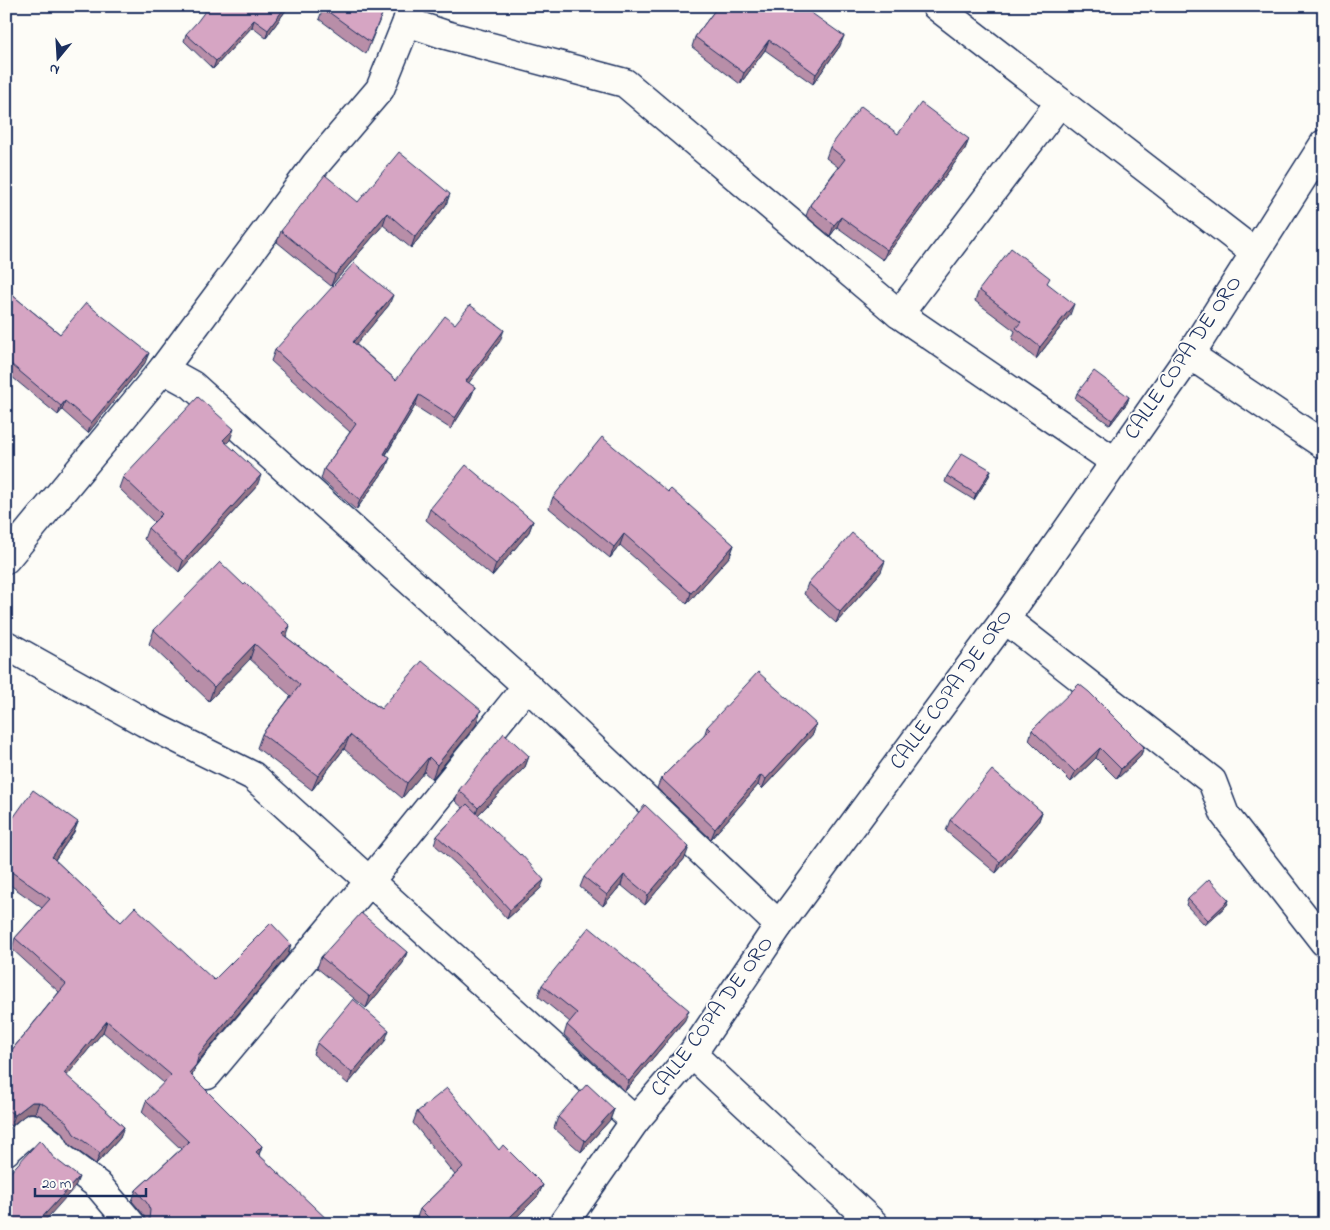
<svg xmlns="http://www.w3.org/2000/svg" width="1330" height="1230" font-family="'Indie Flower',sans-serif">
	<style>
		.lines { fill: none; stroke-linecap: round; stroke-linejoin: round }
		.street-casing { stroke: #1b2f5e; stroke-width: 31 }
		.street { stroke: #fdfcf7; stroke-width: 28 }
		.wall { fill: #b88ea8; stroke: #1b2f5e }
		.shaded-wall { fill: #967488; stroke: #1b2f5e }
		.building { fill: #d6a5c3; stroke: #1b2f5e }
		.labels { text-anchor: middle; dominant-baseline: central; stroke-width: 4; stroke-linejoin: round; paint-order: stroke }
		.street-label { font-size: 22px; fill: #1b2f5e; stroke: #fdfcf7 }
	</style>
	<rect width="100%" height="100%" fill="#fdfcf7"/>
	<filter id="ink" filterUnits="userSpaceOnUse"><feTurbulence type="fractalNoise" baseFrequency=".02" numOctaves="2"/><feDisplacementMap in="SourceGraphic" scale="10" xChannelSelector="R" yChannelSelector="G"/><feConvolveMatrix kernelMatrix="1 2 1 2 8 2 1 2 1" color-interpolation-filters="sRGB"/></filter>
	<g filter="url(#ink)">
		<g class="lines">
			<g class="street-casing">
				<g id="street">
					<path d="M936 6 1254 252"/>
					<path d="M407 22 446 35 625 83 899 314 1114 461"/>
					<path d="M899 314 1060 102"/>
					<path d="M1190 355 1324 445"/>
					<path d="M163 369 192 385 527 686 779 925"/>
					<path d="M6 559 163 369 316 164 380 89 407 22 411 6"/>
					<path d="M1005 619 1212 781 1225 815 1324 942"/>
					<path d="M6 645 144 722 253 776 635 1121"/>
					<path d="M692 1054 874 1224"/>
					<path d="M207 1075 369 882 527 686"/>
					<path d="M6 1151 32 1128 53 1145 58 1155 98 1185 131 1224"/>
					<path d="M563 1224 635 1121 692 1054 779 925 1005 619 1190 355 1324 144"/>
				</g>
			</g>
			<use href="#street" class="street"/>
		</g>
		<g class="wall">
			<path d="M289 6 266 38 252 27 213 69 184 41 186 34Z"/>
			<path d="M718 6H808L806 9 840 46 813 84 765 50 740 84 692 47 695 37Z"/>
			<path d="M323 8 383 12 366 54 319 19Z"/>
			<path d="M898 134 969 139 965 149 883 260 837 227 830 236 806 216 810 205 838 167 826 158 830 147Z"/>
			<path d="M358 202 446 205 411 248 383 225 331 286 277 242 281 231Z"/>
			<path d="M1048 284 1070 315 1036 359 1012 339 1015 331 975 301 979 290Z"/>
			<path d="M6 290 60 334 145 363 88 433 62 410 58 415 6 372Z"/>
			<path d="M389 305 356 344 396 380 455 324 500 341 468 383 475 387 471 397 451 429 415 406 386 455V468L356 510 321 479 324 469 350 432 271 361 275 350Z"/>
			<path d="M1077 393 1129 397 1127 403 1110 425 1075 399Z"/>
			<path d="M230 440 226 443 257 486 179 572 144 539 148 528 154 522 119 488 123 477Z"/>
			<path d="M991 470 989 476 974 500 945 482 947 476Z"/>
			<path d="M668 492 734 545 730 556 687 604 620 545 610 558 549 508 553 497Z"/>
			<path d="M430 509 533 521 529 532 492 576 426 520Z"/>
			<path d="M881 572 836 623 804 594 808 583Z"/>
			<path d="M244 585 286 637 381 709 476 725 432 779 424 772 402 798 344 749 312 790 257 748 262 734 291 696 250 659 209 701 149 644 154 630Z"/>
			<path d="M816 724 813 734 762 789 758 785 711 839 657 788 661 778 704 736 707 727Z"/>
			<path d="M1032 730 1144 747 1140 757 1117 779 1096 758 1071 782 1029 740Z"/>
			<path d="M529 756 525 767 478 815 541 888 507 919 467 874 434 844 437 836 463 808 455 801 459 790Z"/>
			<path d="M1042 812 1038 823 996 873 946 831 950 820Z"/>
			<path d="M78 822 74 832 55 860 121 922 214 980 291 944 288 955 196 1064 192 1076 262 1146 259 1155 331 1224H146V1221L143 1214 132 1201 136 1190 181 1149 142 1112 146 1101 164 1083 103 1032 66 1076 124 1127 120 1138 96 1164 70 1145 63 1133 41 1116 35 1113H28L11 1126 6 1123V1057L59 992 12 949 15 938 42 908 6 882V828Z"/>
			<path d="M685 858 645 905 621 885 603 906 580 887 584 877Z"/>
			<path d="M1188 899 1229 900 1227 905 1205 925 1186 905Z"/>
			<path d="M407 952 403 963 366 1008 317 968 321 957Z"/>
			<path d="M542 985 685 1020 625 1091 564 1035 567 1025 570 1022 538 996Z"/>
			<path d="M385 1041 348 1084 313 1054 317 1043Z"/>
			<path d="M614 1109 610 1120 581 1152 554 1128 558 1117Z"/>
			<path d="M417 1112 499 1150 543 1185 538 1196 510 1224H420L416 1220 420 1209 455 1175 413 1123Z"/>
		</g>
		<g class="shaded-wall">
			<path d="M286 6H289L266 38 268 30Z"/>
			<path d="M254 20 252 27 213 69 216 61Z"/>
			<path d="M844 36 840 46 813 84 816 74Z"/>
			<path d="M769 40 765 50 740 84 744 73Z"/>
			<path d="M969 139 965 149 883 260 887 250Z"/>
			<path d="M450 194 446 205 411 248 415 237Z"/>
			<path d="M387 213 383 225 331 286 335 275Z"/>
			<path d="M841 217 837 227 830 236 834 225Z"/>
			<path d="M393 295 389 305 350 352 353 342Z"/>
			<path d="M1074 304 1070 315 1036 359 1040 347Z"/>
			<path d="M504 330 500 341 462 392 466 381Z"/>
			<path d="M149 353 145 363 88 433 91 423Z"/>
			<path d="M475 387 471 397 451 429 455 418Z"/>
			<path d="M419 395 415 406 380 464 384 454Z"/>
			<path d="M1129 397 1127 403 1110 425 1112 420Z"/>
			<path d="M65 401 62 410 58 415 61 406Z"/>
			<path d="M234 429 230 440 219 451 223 440Z"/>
			<path d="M390 458 386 468 356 510 360 500Z"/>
			<path d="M991 470 989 476 974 500 976 494Z"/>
			<path d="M261 475 257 486 179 572 183 561Z"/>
			<path d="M533 521 529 532 492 576 496 564Z"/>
			<path d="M624 534 620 545 610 558 614 547Z"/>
			<path d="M734 545 730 556 687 604 691 593Z"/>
			<path d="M885 561 881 572 836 623 840 612Z"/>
			<path d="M290 626 285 640 282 634Z"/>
			<path d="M255 644 250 659 209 701 214 687Z"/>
			<path d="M481 710 476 725 432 779 437 765Z"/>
			<path d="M816 724 813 734 762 789 766 779Z"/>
			<path d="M350 735 344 749 312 790 318 776Z"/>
			<path d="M1144 747 1140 757 1117 779 1121 769Z"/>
			<path d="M1100 748 1096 758 1071 782 1075 772Z"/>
			<path d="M529 756 525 767 474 819 478 808Z"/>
			<path d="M429 757 424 772 402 798 407 783Z"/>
			<path d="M761 775 758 785 711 839 715 829Z"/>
			<path d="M1042 812 1038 823 996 873 1000 862Z"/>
			<path d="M78 822 74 832 49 868 52 857Z"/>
			<path d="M689 847 685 858 645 905 648 895Z"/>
			<path d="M624 875 621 885 603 906 607 895Z"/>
			<path d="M544 880 541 888 507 919 510 910Z"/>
			<path d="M1229 900 1227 905 1205 925 1208 920Z"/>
			<path d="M291 944 288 955 195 1065 199 1054Z"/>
			<path d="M407 952 403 963 366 1008 370 997Z"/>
			<path d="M689 1010 685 1020 625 1091 629 1081Z"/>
			<path d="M107 1021 103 1032 60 1084 64 1073Z"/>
			<path d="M389 1030 385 1041 348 1084 352 1073Z"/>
			<path d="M196 1065 192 1076 189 1073Z"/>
			<path d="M32 1102H39L35 1113H28L11 1126 15 1115Z"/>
			<path d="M614 1109 610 1120 581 1152 585 1141Z"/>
			<path d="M124 1127 120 1138 96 1164 100 1153Z"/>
			<path d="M262 1146 258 1157 256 1152Z"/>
			<path d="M79 1177 75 1187 42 1224H36Z"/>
			<path d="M543 1185 538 1196 510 1224H505L510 1217Z"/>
		</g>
		<g class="building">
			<path d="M209 6H286L268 30 254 20 216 61 186 34 197 22Z"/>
			<path d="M325 6H376L383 12 370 42 323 8Z"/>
			<path d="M718 6H804L803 7 844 36 816 74 769 40 744 73 695 37Z"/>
			<path d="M921 103 969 139 887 250 841 217 834 225 810 205 845 159 830 147 861 106 898 134Z"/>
			<path d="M399 152 450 194 415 237 387 213 335 275 281 231 325 175 358 202Z"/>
			<path d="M1011 248 1050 278 1047 283 1074 304 1040 347 1016 328 1021 322 979 290Z"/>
			<path d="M354 263 393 295 353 342 396 380 445 316 455 324 470 305 504 330 466 381 475 387 455 418 419 395 384 454 390 458 360 500 324 469 356 424 275 350Z"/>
			<path d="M6 290 60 334 86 303 149 353 91 423 65 401 61 406 6 360Z"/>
			<path d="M1094 371 1129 397 1112 420 1077 393Z"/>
			<path d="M198 397 234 429 223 440 261 475 183 561 148 528 162 514 123 477Z"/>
			<path d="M602 437 668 492 671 489 734 545 691 593 624 534 614 547 553 497Z"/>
			<path d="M962 453 991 470 976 494 947 476Z"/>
			<path d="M466 465 533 521 496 564 430 509Z"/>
			<path d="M852 533 885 561 840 612 808 583Z"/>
			<path d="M220 562 244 585 246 583 290 626 282 634 381 709 422 661 481 710 437 765 429 757 407 783 350 735 318 776 262 734 300 685 255 644 214 687 154 630Z"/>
			<path d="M758 672 816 724 766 779 761 775 715 829 661 778 710 730 707 727Z"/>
			<path d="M1079 684 1089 692 1144 747 1121 769 1100 748 1075 772 1032 730Z"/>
			<path d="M504 733 529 756 478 808 459 790Z"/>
			<path d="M992 770 1042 812 1000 862 950 820Z"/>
			<path d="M33 790 78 822 52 857 121 922 135 907 214 980 271 923 291 944 199 1054 196 1065 189 1073 262 1146 256 1152 331 1223 330 1224H152L149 1220 150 1210 147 1203 136 1190 189 1142 146 1101 171 1075 107 1021 64 1073 124 1127 100 1153 74 1134 67 1122 45 1105 39 1102H32L15 1115 6 1109V1057L66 984 15 938 50 899 6 868V828Z"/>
			<path d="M467 804 520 855 521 854 544 880 510 910 470 866 437 836Z"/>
			<path d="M645 805 689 847 648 895 624 875 607 895 584 877Z"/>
			<path d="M1209 879 1229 900 1208 920 1188 899Z"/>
			<path d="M361 913 407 952 370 997 321 957Z"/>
			<path d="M589 927 689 1010 629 1081 567 1025 577 1013 542 985Z"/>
			<path d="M353 999 389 1030 352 1073 317 1043Z"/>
			<path d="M587 1084 614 1109 585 1141 558 1117Z"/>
			<path d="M447 1088 499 1150 503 1145 543 1185 510 1217 511 1218 505 1224H435L420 1209 463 1167 417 1112Z"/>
			<path d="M40 1140 44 1144 53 1157 79 1177 36 1224H6V1177Z"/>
		</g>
	</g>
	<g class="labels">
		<g class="street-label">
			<text transform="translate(1184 358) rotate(-56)">CALLE COPA DE ORO</text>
			<text transform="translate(952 690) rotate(-54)">CALLE COPA DE ORO</text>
			<text transform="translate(713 1017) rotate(-54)">CALLE COPA DE ORO</text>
		</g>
	</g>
	<rect width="1330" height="1230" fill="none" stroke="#fdfcf7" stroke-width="25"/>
	<rect x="12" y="12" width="1305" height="1205" fill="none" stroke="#1b2f5e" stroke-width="2" filter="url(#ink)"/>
	<g transform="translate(58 58) rotate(198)" stroke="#fdfcf7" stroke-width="4" paint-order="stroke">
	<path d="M0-4L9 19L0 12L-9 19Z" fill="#1b2f5e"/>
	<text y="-8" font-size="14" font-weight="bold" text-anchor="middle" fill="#1b2f5e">N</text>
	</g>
	<path d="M35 1188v8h111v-8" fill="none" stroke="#1b2f5e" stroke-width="2.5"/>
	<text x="42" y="1188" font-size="15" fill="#1b2f5e" stroke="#fdfcf7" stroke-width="4" paint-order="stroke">20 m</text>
</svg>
